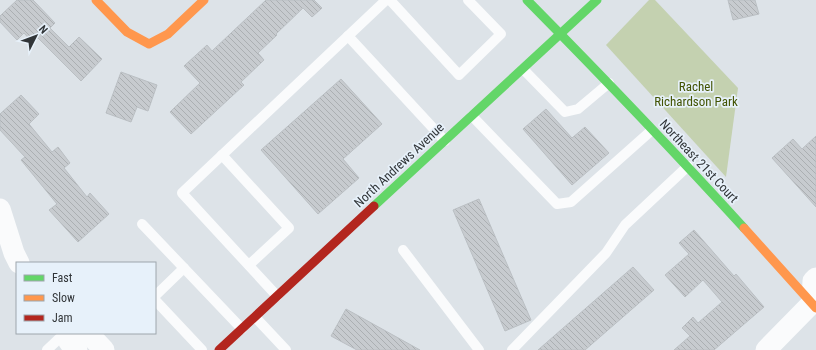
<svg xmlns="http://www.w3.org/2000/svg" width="816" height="350" font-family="'Roboto Condensed',sans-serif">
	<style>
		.green { fill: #c4d1b0 }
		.building { fill: url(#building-back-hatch); stroke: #babfc3 }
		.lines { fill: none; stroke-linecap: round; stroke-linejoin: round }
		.lane { stroke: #fafbfc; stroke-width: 10 }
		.street { stroke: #fafbfc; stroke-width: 21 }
		.fast { stroke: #63d668; stroke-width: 9 }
		.slow { stroke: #ff974d; stroke-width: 9 }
		.jam { stroke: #b3261e; stroke-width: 9 }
		.labels { text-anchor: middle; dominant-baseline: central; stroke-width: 3.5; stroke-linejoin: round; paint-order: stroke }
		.park-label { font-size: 13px; fill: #435404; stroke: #e7f1fa }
		.street-label { font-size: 13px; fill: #313538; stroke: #e7f1fa }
	</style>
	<defs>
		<pattern id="building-back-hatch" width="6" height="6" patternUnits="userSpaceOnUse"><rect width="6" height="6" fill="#c7cbcf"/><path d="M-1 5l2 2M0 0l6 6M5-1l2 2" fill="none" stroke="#abafb2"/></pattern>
	</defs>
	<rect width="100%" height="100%" fill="#dde3e8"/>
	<path class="green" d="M649 0H655L738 88 726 177 606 45Z"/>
	<g class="building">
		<path d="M17 0H33L55 23 50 28 69 47 79 37 102 59 81 81 38 38 33 43 24 33 17 40 0 22V16Z"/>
		<path d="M266 0H314L322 8 312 17 303 8 276 34 277 35 258 53 264 60 241 82 244 85 191 134 170 112 200 83 184 66 207 45 212 51Z"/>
		<path d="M728 0H755L759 14 733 20Z"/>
		<path d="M121 72 157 85 148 111 137 107 131 122 106 113Z"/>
		<path d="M341 79 382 124 343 159 359 178 318 214 261 150Z"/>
		<path d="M21 95 39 114 29 124 52 152 58 147 70 163 64 168 87 197 90 193 109 214 78 242 49 210 57 204 21 160 25 157 0 130V114Z"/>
		<path d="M546 109 572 138 585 127 609 153 572 185 523 129Z"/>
		<path d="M816 136V207L772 158 793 139 802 149Z"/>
		<path d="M479 199 531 320 505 331 453 210Z"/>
		<path d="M694 230 734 276 736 274 764 307 714 350H674L690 336 682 328 693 317 698 323 722 302 703 280 685 297 665 275 689 254 679 243Z"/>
		<path d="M633 267 654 290 585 350H538Z"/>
		<path d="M346 309 420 350H357L331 336Z"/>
	</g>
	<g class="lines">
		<g class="lane">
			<path d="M390 0 459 75 501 34 468 0"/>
			<path d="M348 36 445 141"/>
			<path d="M523 69 565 112 578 109 609 83"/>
			<path d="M472 116 557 204 571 202 652 130"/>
			<path d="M222 155 289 228 249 265"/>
			<path d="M142 224 242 329"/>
			<path d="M403 250 479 350"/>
			<path d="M155 296 184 268"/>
			<path d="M277 296 182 193 386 0"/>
			<path d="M155 300 202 350"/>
			<path d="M255 317 286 350"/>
			<path d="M47 350 65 333"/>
			<path d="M512 350 606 253 625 225 688 166"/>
		</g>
		<g class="street">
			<path d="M0 209 14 253 19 263"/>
			<path d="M70 333 69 342 77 350"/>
			<path d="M88 333 104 350"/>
			<path d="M766 350 812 303 813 281 816 278"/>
		</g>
		<g class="fast">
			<path d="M527 0C601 75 673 150 744 228"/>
			<path d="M374 206 597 0"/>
		</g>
		<g class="slow">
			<path d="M96 0 127 32 149 44 168 34 204 0"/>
			<path d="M744 228 816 308"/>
		</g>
		<path class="jam" d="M219 350 374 206"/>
	</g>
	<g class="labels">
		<g class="park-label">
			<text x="696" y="86">Rachel<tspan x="696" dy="15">Richardson Park</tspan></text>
		</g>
		<g class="street-label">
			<text transform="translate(699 161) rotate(47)">Northeast 21st Court</text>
			<text transform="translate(399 165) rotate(-43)">North Andrews Avenue</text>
		</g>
	</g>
	<rect x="16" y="262" width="140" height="72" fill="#e7f1fa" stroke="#9ea6ac"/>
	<rect x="24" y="275" width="20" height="6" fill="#63d668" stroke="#9ea6ac"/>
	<text x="52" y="282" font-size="12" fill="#313538">Fast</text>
	<rect x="24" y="295" width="20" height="6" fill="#ff974d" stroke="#9ea6ac"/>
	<text x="52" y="302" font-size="12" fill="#313538">Slow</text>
	<rect x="24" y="315" width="20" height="6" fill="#b3261e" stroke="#9ea6ac"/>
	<text x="52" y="322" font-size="12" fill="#313538">Jam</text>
	<g transform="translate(36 36) rotate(48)" stroke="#e7f1fa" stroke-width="3" paint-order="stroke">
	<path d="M0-3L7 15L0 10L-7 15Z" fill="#313538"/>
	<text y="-6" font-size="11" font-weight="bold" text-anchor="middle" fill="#313538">N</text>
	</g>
</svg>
